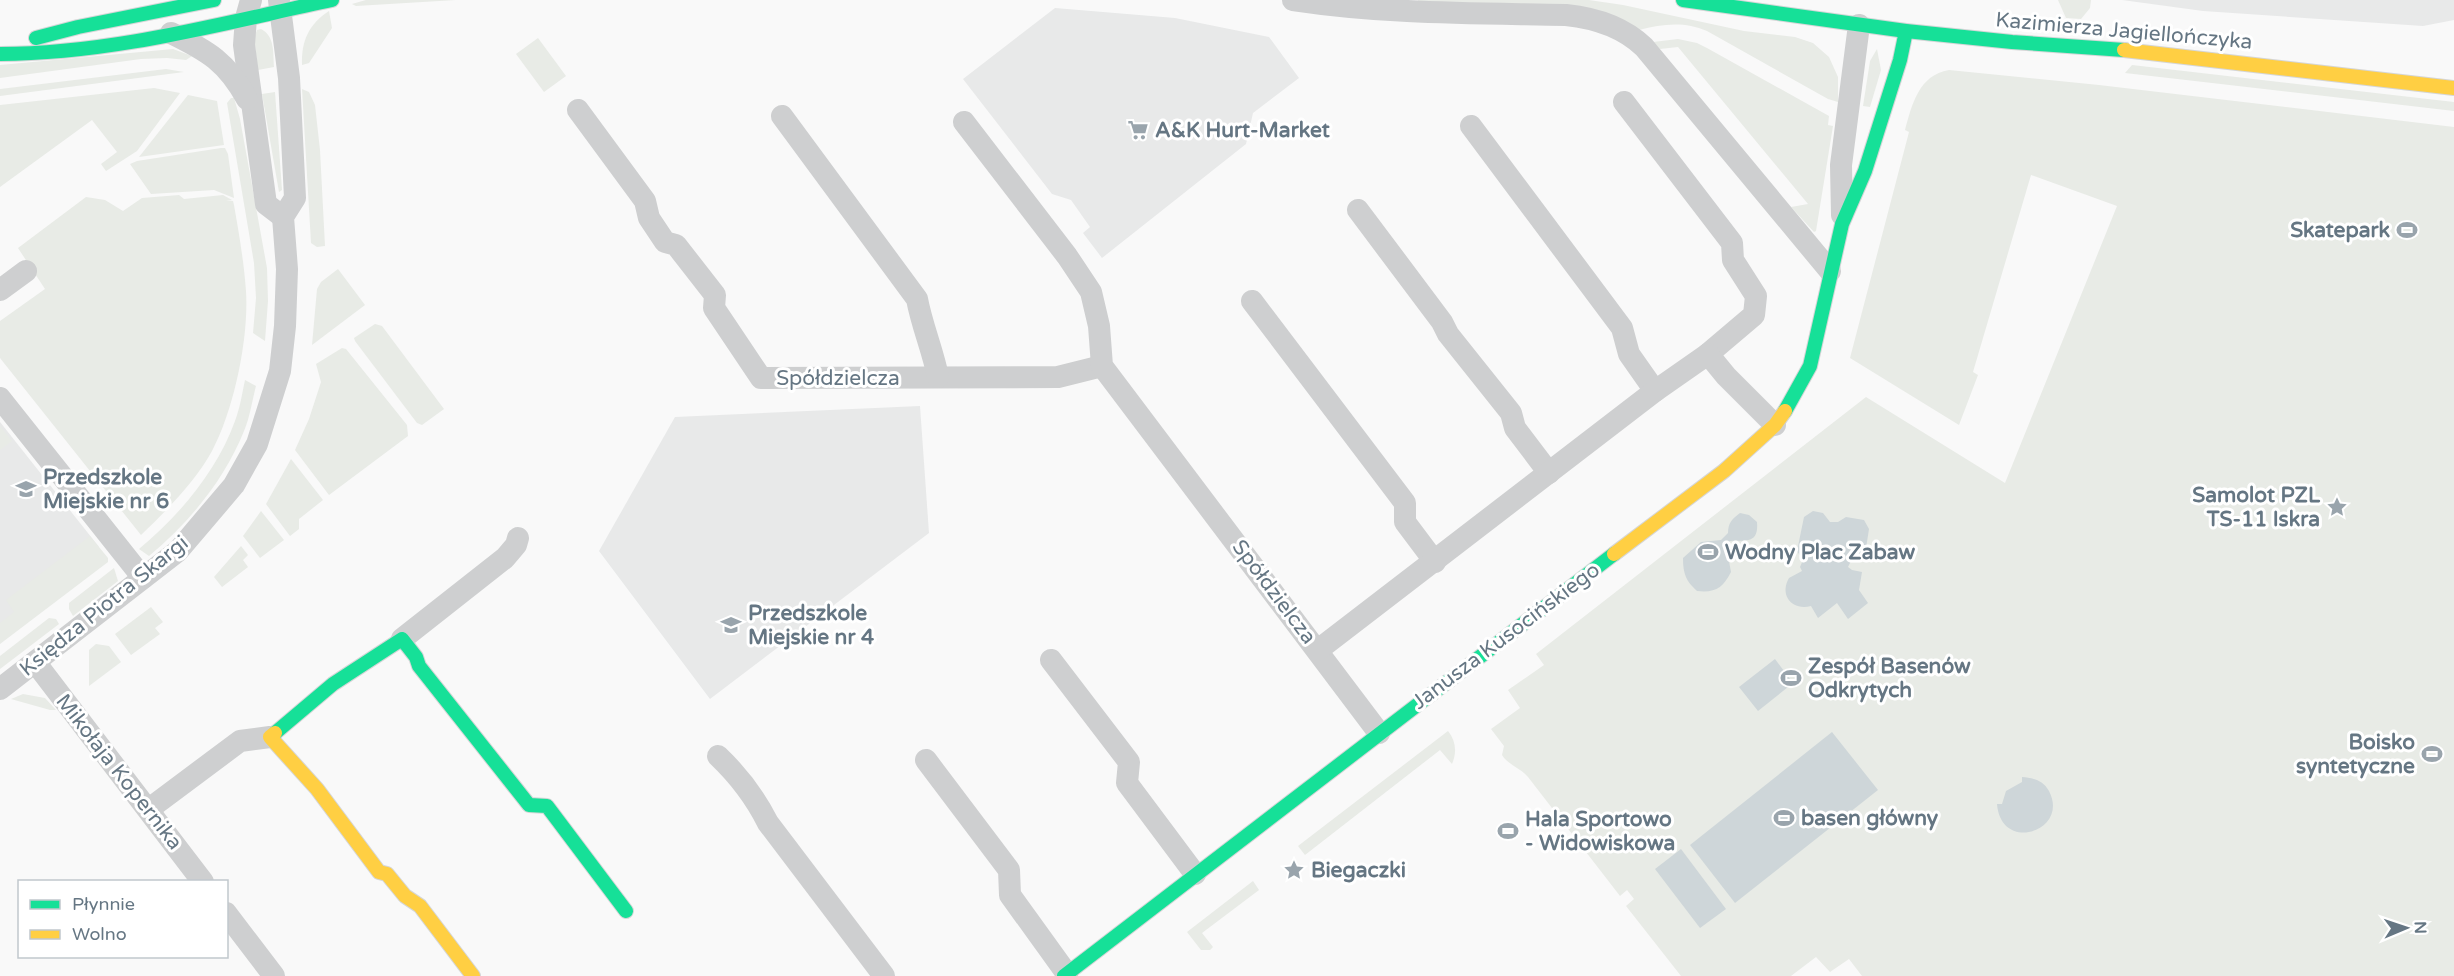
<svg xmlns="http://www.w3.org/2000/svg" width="2454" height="976" font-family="'Varela Round',sans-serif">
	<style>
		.built { fill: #e8e9e9 }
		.green { fill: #e8ebe6 }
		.water { fill: #ced6d9 }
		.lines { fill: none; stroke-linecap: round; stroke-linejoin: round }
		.fast-casing { stroke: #d5d6d7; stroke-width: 16 }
		.slow-casing { stroke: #d5d6d7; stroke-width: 16 }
		.street { stroke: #cecfd0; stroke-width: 22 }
		.fast { stroke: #16e098; stroke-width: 14 }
		.slow { stroke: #ffcf43; stroke-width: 14 }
		.labels { text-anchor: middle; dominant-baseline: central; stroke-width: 6; stroke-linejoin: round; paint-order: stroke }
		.street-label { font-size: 21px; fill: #657683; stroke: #fff }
		.poi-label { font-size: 21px; font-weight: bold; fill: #657683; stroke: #fff; text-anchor: start }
	</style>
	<rect width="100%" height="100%" fill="#f9f9f9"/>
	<g class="built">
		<path d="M2122 0H2454V20L2423 26 2203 11Z"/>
		<path d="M1055 8 1175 18 1269 37 1299 78 1253 113 1246 144 1102 258 1083 233 1090 227 1071 200 1052 194 963 79Z"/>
		<path d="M920 406 929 533 710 699 599 551 675 417Z"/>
		<path d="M0 422 99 547 0 624Z"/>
	</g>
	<g class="green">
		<path d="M366 0H456L356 6 352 4Z"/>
		<path d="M1418 0H1589L1623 5 1744 31 1795 37 1813 43 1829 57 1838 77V102L1828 99 1707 31C1684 21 1662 24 1639 30L1417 3Z"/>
		<path d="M2058 0H2091L2090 8 2081 19 2066 18Z"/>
		<path d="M329 11 332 28 309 63 302 65C301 41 309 24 329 11Z"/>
		<path d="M261 29C275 36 273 53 274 67L258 70 254 38 257 30Z"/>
		<path d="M538 38 566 76 544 92 516 54Z"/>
		<path d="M1678 39 1697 43 1707 48 1829 116 1828 125 1833 126 1816 231 1814 232 1791 207 1808 204 1678 47 1660 49 1653 42Z"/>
		<path d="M173 49 192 56 186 60 167 58 141 59 0 78V65Z"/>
		<path d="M1877 49 1881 70 1870 107 1863 106 1870 61Z"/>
		<path d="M2132 65 2454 102V111L2125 73Z"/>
		<path d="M166 69 184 72 0 96V89Z"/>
		<path d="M1949 70 2099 85 2454 127V976H1862L1849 959 1830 972 1816 957 1791 976H1681L1626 906 1634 899 1627 890 1620 896 1528 777C1521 768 1508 765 1502 755L1504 746 1491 729 1520 708 1508 690 1544 665 1536 654 1866 397 2005 483 2117 206 2031 175 1973 372 1978 375 1959 425 1850 358 1909 132 1905 130C1912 104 1919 75 1949 70Z"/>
		<path d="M154 88 180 93 137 151 106 171 101 164 117 152 92 120 0 187V105Z"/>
		<path d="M302 89 309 92 315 105 320 150 325 246 317 247 311 243Z"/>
		<path d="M275 92 282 190 279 192 262 94Z"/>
		<path d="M188 95 217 101 224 145 139 157Z"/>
		<path d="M231 98H234L240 119 267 268 268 301 265 341 253 333 256 298 254 263 227 103Z"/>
		<path d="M221 148H225L228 154 234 198 214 190 151 194 130 164 137 161Z"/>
		<path d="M179 195 184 199 223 195 232 200H226L233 201 234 205C239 234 244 262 246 291 249 338 234 410 212 451 195 482 166 511 141 535L0 358V321L45 289 18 248 86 197 105 200 123 211 142 198Z"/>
		<path d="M338 269 365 305 312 345 317 289 321 282Z"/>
		<path d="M375 324 382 326 444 409 422 425 417 423 355 341 354 338Z"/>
		<path d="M342 348 346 349 407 425 408 436 329 495 295 450 309 419 321 382 316 364Z"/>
		<path d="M245 380 256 386C252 401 250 417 244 431 225 479 189 523 149 556L139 549C179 516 217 471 235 421 240 408 242 394 245 380Z"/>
		<path d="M0 426 12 441 0 450Z"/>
		<path d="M291 459 323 500 299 519V529L290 536 266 504Z"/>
		<path d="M261 511 284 540 260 558 243 536Z"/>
		<path d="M90 536 108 558V562L0 644V623L14 612 6 600Z"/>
		<path d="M241 546 248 555 243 560 248 567 222 587 214 577Z"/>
		<path d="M114 568 118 581 73 616 69 609V603Z"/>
		<path d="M151 607 163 622 155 628 160 634 131 655 115 634Z"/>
		<path d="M49 618 56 619 59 624 0 669V656Z"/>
		<path d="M96 644 109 646 121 662 89 686V650Z"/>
		<path d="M23 694 45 698 56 710H50L11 699Z"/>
		<path d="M1448 731C1456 741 1457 752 1452 764L1440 750 1305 855 1298 846Z"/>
		<path d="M1253 881 1259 890 1202 933 1213 947 1210 950H1201L1187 932Z"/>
	</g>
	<g class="water">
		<path d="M1813 511 1823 513 1830 522H1838L1846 517 1864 520 1869 529 1864 561 1852 559 1848 567 1852 570 1862 572 1859 590 1868 603 1848 619 1837 603 1818 618 1811 606C1792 611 1779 595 1789 578L1802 571 1800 567 1803 560 1797 551 1804 517Z"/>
		<path d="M1740 513 1749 515 1757 522C1759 544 1746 540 1730 541L1726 545 1731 572C1723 588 1715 593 1697 591 1686 581 1683 574 1683 558L1701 542 1721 540 1728 533C1728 523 1732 519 1740 513Z"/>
		<path d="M1775 659 1793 683 1758 711 1739 687Z"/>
		<path d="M1832 732 1878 790 1735 903 1690 845Z"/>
		<path d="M2022 777C2033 778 2043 780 2049 791 2070 831 2001 854 1997 804H2002L2006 791 2022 782Z"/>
		<path d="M1681 849 1726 909 1700 928 1655 869Z"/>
	</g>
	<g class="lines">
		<g class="fast-casing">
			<g id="fast">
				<path d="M1683 0 1906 31 2012 42 2124 50"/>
				<path d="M36 38 78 27 214 0"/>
				<path d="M0 54C112 54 223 23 332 0"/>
				<path d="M1785 411 1810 366 1842 224 1865 171 1900 60 1906 31"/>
				<path d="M275 733 333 684 402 639 416 657 419 666 529 805 547 806 626 911"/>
				<path d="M1064 976 1614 554"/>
			</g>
		</g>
		<g class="slow-casing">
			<g id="slow">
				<path d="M2124 50 2454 88"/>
				<path d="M1614 554 1724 471 1775 425 1785 411"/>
				<path d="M275 733 270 737 317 789 379 872 387 874 405 896 420 906 473 976"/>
			</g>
		</g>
		<g class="street">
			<path d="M251 0 246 18 244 45 266 204 283 217"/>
			<path d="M1293 0C1386 14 1472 13 1566 15 1595 18 1622 26 1644 47L1830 271"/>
			<path d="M171 33C208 51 227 62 247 99"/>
			<path d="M1624 102 1732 243 1733 260 1756 296 1754 315 1708 354"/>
			<path d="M578 110 645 201 649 218 665 242 676 245 715 295 714 308 761 378 1058 377 1102 366"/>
			<path d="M782 116 917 299C922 326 933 351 938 377"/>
			<path d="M964 122 1067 256 1091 292 1099 326 1102 366 1379 733"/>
			<path d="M1471 126 1622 328 1629 354 1655 391"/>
			<path d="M1358 210 1442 322 1448 334 1511 413 1515 428 1549 473"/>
			<path d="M1842 215 1841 165 1859 25"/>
			<path d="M0 290 26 271"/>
			<path d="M1252 301 1405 503V522L1435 562"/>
			<path d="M0 398 143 578"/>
			<path d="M402 639 505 558 516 545 518 538"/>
			<path d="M1318 650 1655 391 1708 354 1726 376 1775 425"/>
			<path d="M1051 660 1129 762 1127 783 1195 874"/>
			<path d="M35 662 203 882"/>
			<path d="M0 689 178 551 234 485 257 444 280 371 285 326 287 269 283 217 295 198 289 78 279 0"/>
			<path d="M718 756C739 776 755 797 768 823L884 976"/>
			<path d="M926 760 1009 870 1010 895 1067 974"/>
			<path d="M149 809 240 741 270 737"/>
			<path d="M226 913 274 976"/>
		</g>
		<use href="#fast" class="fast"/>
		<use href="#slow" class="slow"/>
	</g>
	<defs>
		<g id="supermarket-bare" transform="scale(1.62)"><path d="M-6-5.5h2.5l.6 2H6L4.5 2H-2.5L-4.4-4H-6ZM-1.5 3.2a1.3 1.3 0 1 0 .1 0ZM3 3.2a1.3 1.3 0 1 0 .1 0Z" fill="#99a4ac" stroke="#fff" stroke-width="2.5" paint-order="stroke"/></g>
		<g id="stadium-bare" transform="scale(1.62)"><path d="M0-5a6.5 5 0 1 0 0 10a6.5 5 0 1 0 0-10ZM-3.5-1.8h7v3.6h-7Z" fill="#99a4ac" stroke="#fff" stroke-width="2.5" paint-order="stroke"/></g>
		<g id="school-bare" transform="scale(1.62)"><path d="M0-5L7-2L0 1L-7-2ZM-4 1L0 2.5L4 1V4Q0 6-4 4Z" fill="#99a4ac" stroke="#fff" stroke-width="2.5" paint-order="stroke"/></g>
		<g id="sight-bare" transform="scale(1.62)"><path d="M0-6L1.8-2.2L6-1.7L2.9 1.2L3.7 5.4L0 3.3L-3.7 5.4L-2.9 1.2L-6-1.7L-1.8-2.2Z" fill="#99a4ac" stroke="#fff" stroke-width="2.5" paint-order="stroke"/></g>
	</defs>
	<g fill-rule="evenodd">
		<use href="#supermarket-bare" x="1138" y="130"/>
		<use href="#stadium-bare" x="2407" y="230"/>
		<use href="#school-bare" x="26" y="489"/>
		<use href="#sight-bare" x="2337" y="507"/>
		<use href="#stadium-bare" x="1708" y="552"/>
		<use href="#school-bare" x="731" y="625"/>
		<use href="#stadium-bare" x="1791" y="678"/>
		<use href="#stadium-bare" x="2432" y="754"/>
		<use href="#stadium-bare" x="1784" y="818"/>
		<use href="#stadium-bare" x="1508" y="831"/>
		<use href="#sight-bare" x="1294" y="870"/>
	</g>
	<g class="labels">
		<g class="street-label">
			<text transform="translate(2124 31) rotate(5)">Kazimierza Jagiellończyka</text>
			<text x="838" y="378">Spółdzielcza</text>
			<text transform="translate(1274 592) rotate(53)">Spółdzielcza</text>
			<text transform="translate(104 606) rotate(-39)">Księdza Piotra Skargi</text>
			<text transform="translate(1506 636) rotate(-37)">Janusza Kusocińskiego</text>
			<text transform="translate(119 772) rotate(52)">Mikołaja Kopernika</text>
		</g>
		<g class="poi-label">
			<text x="1155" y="130">A&amp;K Hurt-Market</text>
			<text x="2390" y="230" text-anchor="end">Skatepark</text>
			<text x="43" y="477">Przedszkole<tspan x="43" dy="24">Miejskie nr 6</tspan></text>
			<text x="2320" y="495" text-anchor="end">Samolot PZL<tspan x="2320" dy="24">TS-11 Iskra</tspan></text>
			<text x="1725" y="552">Wodny Plac Zabaw</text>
			<text x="748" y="613">Przedszkole<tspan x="748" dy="24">Miejskie nr 4</tspan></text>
			<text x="1808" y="666">Zespół Basenów<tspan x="1808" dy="24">Odkrytych</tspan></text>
			<text x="2415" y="742" text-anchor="end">Boisko<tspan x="2415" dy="24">syntetyczne</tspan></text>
			<text x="1801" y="818">basen główny</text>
			<text x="1525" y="819">Hala Sportowo<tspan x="1525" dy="24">- Widowiskowa</tspan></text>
			<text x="1311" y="870">Biegaczki</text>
		</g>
	</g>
	<rect x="18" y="880" width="210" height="78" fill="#ffffff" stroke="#c1c8cd" stroke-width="1.5"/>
	<rect x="30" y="900" width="30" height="9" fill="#16e098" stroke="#c1c8cd" stroke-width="1.5"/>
	<text x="72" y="910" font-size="18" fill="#657683">Płynnie</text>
	<rect x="30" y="930" width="30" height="9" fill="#ffcf43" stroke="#c1c8cd" stroke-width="1.5"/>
	<text x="72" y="940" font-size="18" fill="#657683">Wolno</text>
	<g transform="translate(2406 928) rotate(88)" stroke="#ffffff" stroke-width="4.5" paint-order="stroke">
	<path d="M0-4.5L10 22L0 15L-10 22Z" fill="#657683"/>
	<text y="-9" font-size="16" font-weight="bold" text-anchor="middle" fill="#657683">N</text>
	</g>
</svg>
